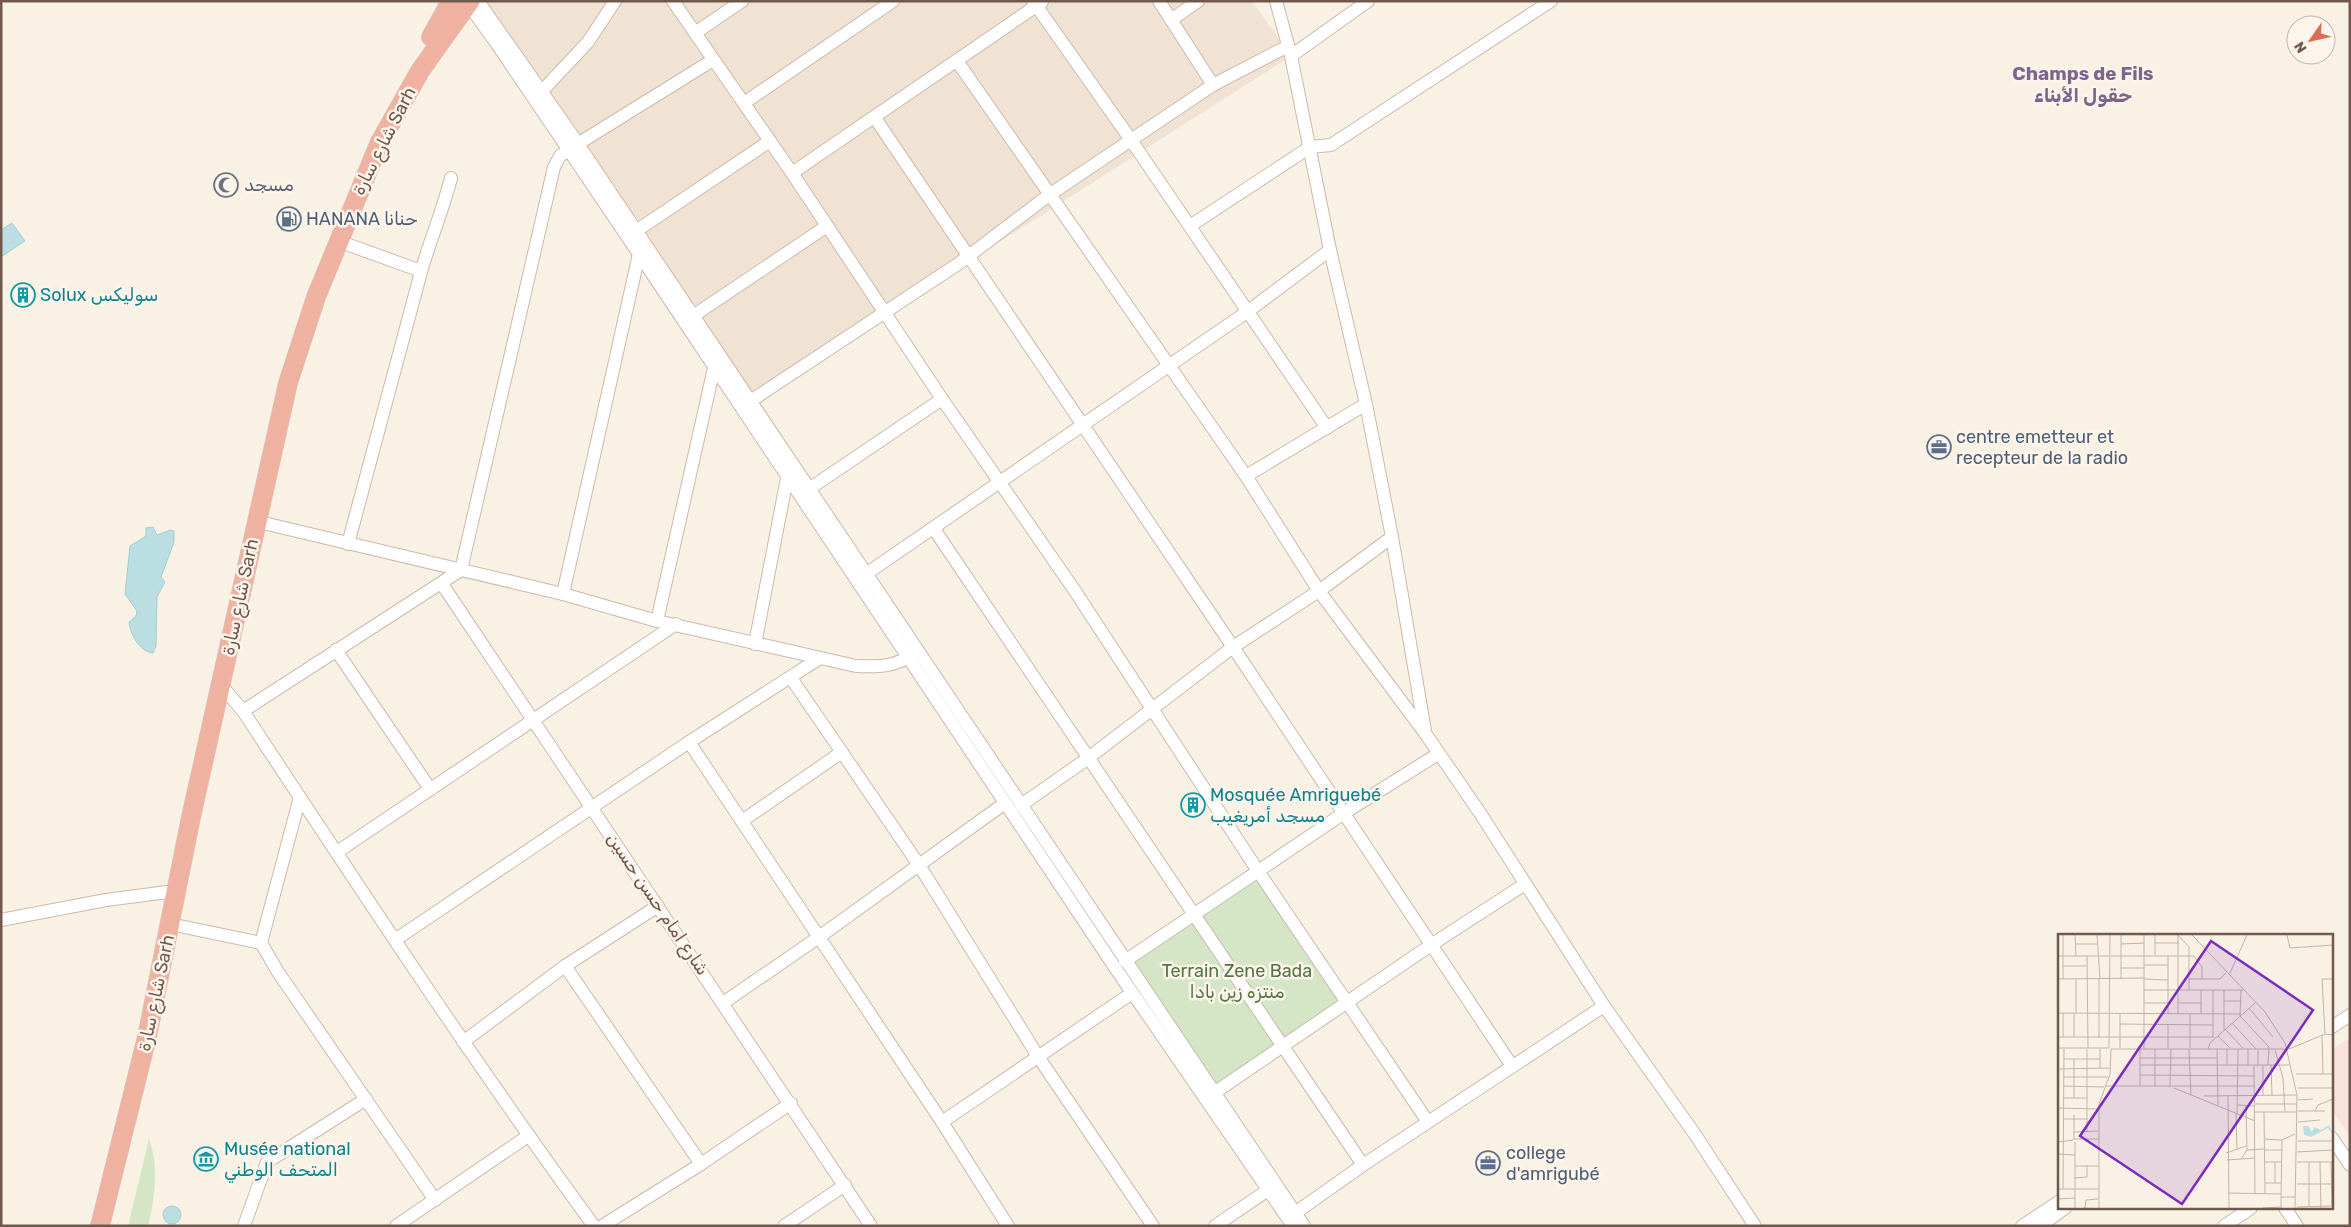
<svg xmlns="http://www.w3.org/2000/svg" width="2351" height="1227" font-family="Rubik,'Noto Naskh Arabic',sans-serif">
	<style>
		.residential { fill: #f1e3d4 }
		.commercial { fill: #f9e2da }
		.green { fill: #d4e6c5 }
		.water { fill: #bbdee2; stroke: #a3cdd3 }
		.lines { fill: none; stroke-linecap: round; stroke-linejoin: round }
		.minor-casing { stroke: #cbb9ac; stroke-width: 14 }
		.highway-casing { stroke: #d7d0cd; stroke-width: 20 }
		.minor { stroke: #fff; stroke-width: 12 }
		.highway { stroke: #efb2a1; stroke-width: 19 }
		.labels { text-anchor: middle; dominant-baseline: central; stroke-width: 5; stroke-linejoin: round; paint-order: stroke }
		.street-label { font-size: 18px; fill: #71584d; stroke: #fdf5eb }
		.worship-label { font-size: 18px; fill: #5b616d; stroke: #fdf5eb; text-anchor: start }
		.service-label { font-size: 18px; fill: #4e5e75; stroke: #fdf5eb; text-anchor: start }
		.culture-label { font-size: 18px; fill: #0d838f; stroke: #fdf5eb; text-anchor: start }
		.park-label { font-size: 18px; fill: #557646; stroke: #fdf5eb }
		.neighbourhood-label { font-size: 19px; font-weight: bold; fill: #7d658d; stroke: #fdf5eb }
		.inset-road { fill: none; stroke: #c3b4a8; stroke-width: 1 }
		.view { fill: #7b2cbf; fill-opacity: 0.15; stroke: #7b2cbf; stroke-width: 2.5 }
		.inset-edge { fill: none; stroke: #71584d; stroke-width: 2.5 }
	</style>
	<rect width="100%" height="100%" fill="#faf1e5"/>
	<path class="residential" d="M478 1H1252L1291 56 749 402Z"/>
	<path class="commercial" d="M2350 1038V1137L2332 1110V1050Z"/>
	<g class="green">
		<path d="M1258 871 1348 1002 1214 1093 1125 961Z"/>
		<path d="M149 1139C159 1167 155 1194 149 1223L147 1226H128Z"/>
	</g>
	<g class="water">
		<path d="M12 223 25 241 1 257V230Z"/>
		<path d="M153 527 157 535 170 530 174 531V542L161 577 165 582 157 597 156 646 153 653C140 652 130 634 129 622L136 616 137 611 125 594 130 546 146 536V528Z"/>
		<circle cx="172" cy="1215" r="9"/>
	</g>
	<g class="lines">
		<g class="minor-casing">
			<g id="minor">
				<path d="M478 1 570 132 1304 1226"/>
				<path d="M673 1 792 173 942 399 1075 591 1258 871 1428 1122"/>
				<path d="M1033 1 1131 140 1327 428"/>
				<path d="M1159 1 1213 85"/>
				<path d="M1276 1 1291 56 1330 250 1366 404 1392 537 1425 731"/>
				<path d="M468 4 497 44 639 254 1116 969 1293 1226"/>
				<path d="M1171 20 1198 1"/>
				<path d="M695 33 742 1"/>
				<path d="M1291 56 1368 1"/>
				<path d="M957 61 1246 476 1319 591 1425 733 1480 813 1604 1006 1694 1133 1755 1226"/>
				<path d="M542 91 588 42 615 1"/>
				<path d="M744 103 893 1"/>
				<path d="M875 118 1233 647 1512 1066"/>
				<path d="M792 173 1042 2"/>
				<path d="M1190 226 1310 147 1331 145 1551 1"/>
				<path d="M636 231 770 141"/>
				<path d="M338 241 421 271"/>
				<path d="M693 316 827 226"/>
				<path d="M749 402 958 264 1049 195 1213 85 1288 46"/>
				<path d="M1246 476 1366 404"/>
				<path d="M809 489 942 399"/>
				<path d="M255 521 563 594 657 621 856 666C879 667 896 667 915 653"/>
				<path d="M934 529 1363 1165"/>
				<path d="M348 544C373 453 396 362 421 272 430 240 443 210 451 178"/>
				<path d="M866 574 1247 312 1330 250"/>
				<path d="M442 584 871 1226"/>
				<path d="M563 594 639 254"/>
				<path d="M657 621 714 368"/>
				<path d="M755 644 787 478"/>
				<path d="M336 650 430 789"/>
				<path d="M791 678 919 865 1039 1058 1153 1226"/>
				<path d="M221 685 243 711C357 884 471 1058 594 1226"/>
				<path d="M243 711 461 570 554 167 560 156 568 150 713 60"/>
				<path d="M689 742 942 1122 1008 1226"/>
				<path d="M1021 805 1087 759 1233 647 1319 591 1392 537"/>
				<path d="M742 821 842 752"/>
				<path d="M337 852 676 624"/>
				<path d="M1 920 106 900 167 892"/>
				<path d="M170 924 261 943 278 972 435 1200"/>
				<path d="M395 940 689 742 820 658"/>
				<path d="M261 943 300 797"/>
				<path d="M1125 961 1344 813 1438 754"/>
				<path d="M565 966 701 1164"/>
				<path d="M723 1003 819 937 1005 803"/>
				<path d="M2332 1027 2350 1015"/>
				<path d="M463 1042 565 966 658 906"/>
				<path d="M1214 1093 1431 945 1525 884"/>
				<path d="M942 1122 1132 993"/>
				<path d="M2332 1138 2350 1165"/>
				<path d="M2285 1208 2297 1226"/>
				<path d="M1295 1213 1363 1165 1604 1006"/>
				<path d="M244 1226 267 1162 366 1099"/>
				<path d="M396 1226 528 1136"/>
				<path d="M602 1226 701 1164 791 1103"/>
				<path d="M784 1226 845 1185"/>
				<path d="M1215 1226 1274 1186"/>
				<path d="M2022 1226 2060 1201"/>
				<path d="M2040 1226 2065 1208"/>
				<path d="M2224 1226 2251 1208"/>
			</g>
		</g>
		<g class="highway-casing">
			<g id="highway">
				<path d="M431 37 451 1"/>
				<path d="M100 1226 147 1037 191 817 288 383 316 297 379 144 420 71 470 1"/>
			</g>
		</g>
		<use href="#minor" class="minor"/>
		<use href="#highway" class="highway"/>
	</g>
	<defs>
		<g id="mosque-ring" transform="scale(1.25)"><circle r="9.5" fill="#fdf5eb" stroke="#6b7280" stroke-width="1.5"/><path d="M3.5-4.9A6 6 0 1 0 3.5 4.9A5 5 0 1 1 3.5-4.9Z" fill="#6b7280"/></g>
		<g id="fuel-ring" transform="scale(1.25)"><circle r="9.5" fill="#fdf5eb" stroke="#5c6f8a" stroke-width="1.5"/><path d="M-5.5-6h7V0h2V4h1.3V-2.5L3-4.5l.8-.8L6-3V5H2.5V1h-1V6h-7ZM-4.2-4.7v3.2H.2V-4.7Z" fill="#5c6f8a"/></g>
		<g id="building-ring" transform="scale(1.25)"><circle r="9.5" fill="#fdf5eb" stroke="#0f9aa8" stroke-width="1.5"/><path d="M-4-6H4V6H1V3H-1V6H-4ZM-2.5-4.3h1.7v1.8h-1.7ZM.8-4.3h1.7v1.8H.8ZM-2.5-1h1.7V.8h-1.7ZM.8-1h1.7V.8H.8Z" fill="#0f9aa8"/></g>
		<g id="office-ring" transform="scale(1.25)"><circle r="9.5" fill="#fdf5eb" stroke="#5c6f8a" stroke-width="1.5"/><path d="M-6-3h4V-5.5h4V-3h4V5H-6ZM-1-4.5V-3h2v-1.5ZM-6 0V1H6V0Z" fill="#5c6f8a"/></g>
		<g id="museum-ring" transform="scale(1.25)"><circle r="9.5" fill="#fdf5eb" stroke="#0f9aa8" stroke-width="1.5"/><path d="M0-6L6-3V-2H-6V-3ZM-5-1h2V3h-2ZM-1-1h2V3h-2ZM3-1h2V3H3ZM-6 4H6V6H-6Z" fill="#0f9aa8"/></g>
	</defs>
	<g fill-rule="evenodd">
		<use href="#mosque-ring" x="226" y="185"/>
		<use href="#fuel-ring" x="289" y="219"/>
		<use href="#building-ring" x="23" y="295"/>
		<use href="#office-ring" x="1939" y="447"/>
		<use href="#building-ring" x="1193" y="805"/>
		<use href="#museum-ring" x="206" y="1159"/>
		<use href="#office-ring" x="1488" y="1163"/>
	</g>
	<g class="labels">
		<g class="street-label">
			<text transform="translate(384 141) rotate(-63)">شارع سارة Sarh</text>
			<text transform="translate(240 597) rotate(-78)">شارع سارة Sarh</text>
			<text transform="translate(658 904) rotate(56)">شارع امام حسن حسين</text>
			<text transform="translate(156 993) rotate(-78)">شارع سارة Sarh</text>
		</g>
		<g class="worship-label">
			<text x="244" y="185">مسجد</text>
		</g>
		<g class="service-label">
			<text x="306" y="219">HANANA حنانا</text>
			<text x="1956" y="437">centre emetteur et<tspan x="1956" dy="21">recepteur de la radio</tspan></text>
			<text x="1506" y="1153">college<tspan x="1506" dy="21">d'amrigubé</tspan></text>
		</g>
		<g class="culture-label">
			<text x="40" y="295">Solux سوليكس</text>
			<text x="1210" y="795">Mosquée Amriguebé<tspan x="1210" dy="21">مسجد أمريغيب</tspan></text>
			<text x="224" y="1149">Musée national<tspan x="224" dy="21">المتحف الوطني</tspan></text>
		</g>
		<g class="park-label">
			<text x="1237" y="971">Terrain Zene Bada<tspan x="1237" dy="21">منتزه زين بادا</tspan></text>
		</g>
		<g class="neighbourhood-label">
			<text x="2083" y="73">Champs de Fils<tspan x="2083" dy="22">حقول الأبناء</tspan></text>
		</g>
	</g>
	<g transform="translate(2058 934)">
		<rect width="275" height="275" fill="#faf1e5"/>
		<path d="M271 191 275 201 270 194 253 203 246 201 245 192H250L254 198 256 193 263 196Z" fill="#bbdee2"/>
		<path class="inset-road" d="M17 1 18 22M39 1 42 45M63 1V45M97 1V21M120 1 131 13V56M134 1 207 78 227 109 239 161 237 274M229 1 232 14 275 11M97 9H121M17 10H39M63 10 86 9M0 22H52M29 22 30 114M53 22H136L144 33V45M110 22V80M86 31H110M5 32H29M63 34H86M172 39 189 1M0 45 86 44M5 45V1M18 45V79M41 45V104M86 45 110 46M131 45H162L168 39M86 56H185M143 56V80M183 56 182 82 211 113 210 131M166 67H182M86 69H110M120 69H143M191 74 215 103M0 79 182 80M5 79V103M16 79V103M62 79V114M120 80V1M132 80V114M174 89 198 115M62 90 155 91M110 91V114M167 95 185 114M166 96V56M267 100 264 45H275M264 101 265 140M160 102 172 114M0 103H155M155 104V56M0 114H51M51 114 52 1M53 115H228M86 115V1M131 115 133 161M150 115 152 109 197 69M159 115 160 172M169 115V131M231 115 267 100 275 101M200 116V132M217 116 225 144 227 178M82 124H159M6 125H42M16 125V164M82 131H231M213 131 214 161M190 132V115M196 132 197 260M205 132V161M42 134V115M0 135 52 134M238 140H275M82 141 196 142M6 143H50M6 152 46 153M47 152H197M82 152V116M97 153V115M112 153 113 115M116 154 197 187M240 154H275M146 162 238 161M170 162 171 274M6 164H29M240 166 255 165M197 170H239M180 171 197 172M0 174 41 175M240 177H267M257 177 260 171 275 165M197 178H238M206 178 207 260M178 180 179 216M179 180 180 115M16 181V206M5 185H29M240 188 262 186M29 197V115M16 198 40 197M16 205H41M207 205 224 206 237 200M240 207H275M0 208 15 206M17 208V274M189 216 207 215M207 216H224M239 218 275 216M168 219 188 212M0 220 17 221M183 225 189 216 188 172M169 226 197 224M207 228H223M239 228H274M251 228V272M262 228 263 274M273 228 274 272M17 232H40M16 244 29 243V231M207 249H223M217 249V228M239 250H273M0 255H41M5 255 6 115M170 259 223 260M223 263 224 206M0 265 17 264M239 273 273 272M27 274 28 266 40 265M41 274V170L52 140 53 115M205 274 223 273M223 274V263H237"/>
		<path class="view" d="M153 7 255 76 124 270 22 202Z"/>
		<rect width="275" height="275" class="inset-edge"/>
	</g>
	<rect width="2351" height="1227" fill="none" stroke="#71584d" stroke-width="5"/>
	<g transform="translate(2311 40) rotate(236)"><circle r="24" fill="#fdf5eb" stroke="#c5b6ac"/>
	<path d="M0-4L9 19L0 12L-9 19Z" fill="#d96d55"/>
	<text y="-8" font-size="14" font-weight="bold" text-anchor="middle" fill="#71584d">N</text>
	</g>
</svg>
